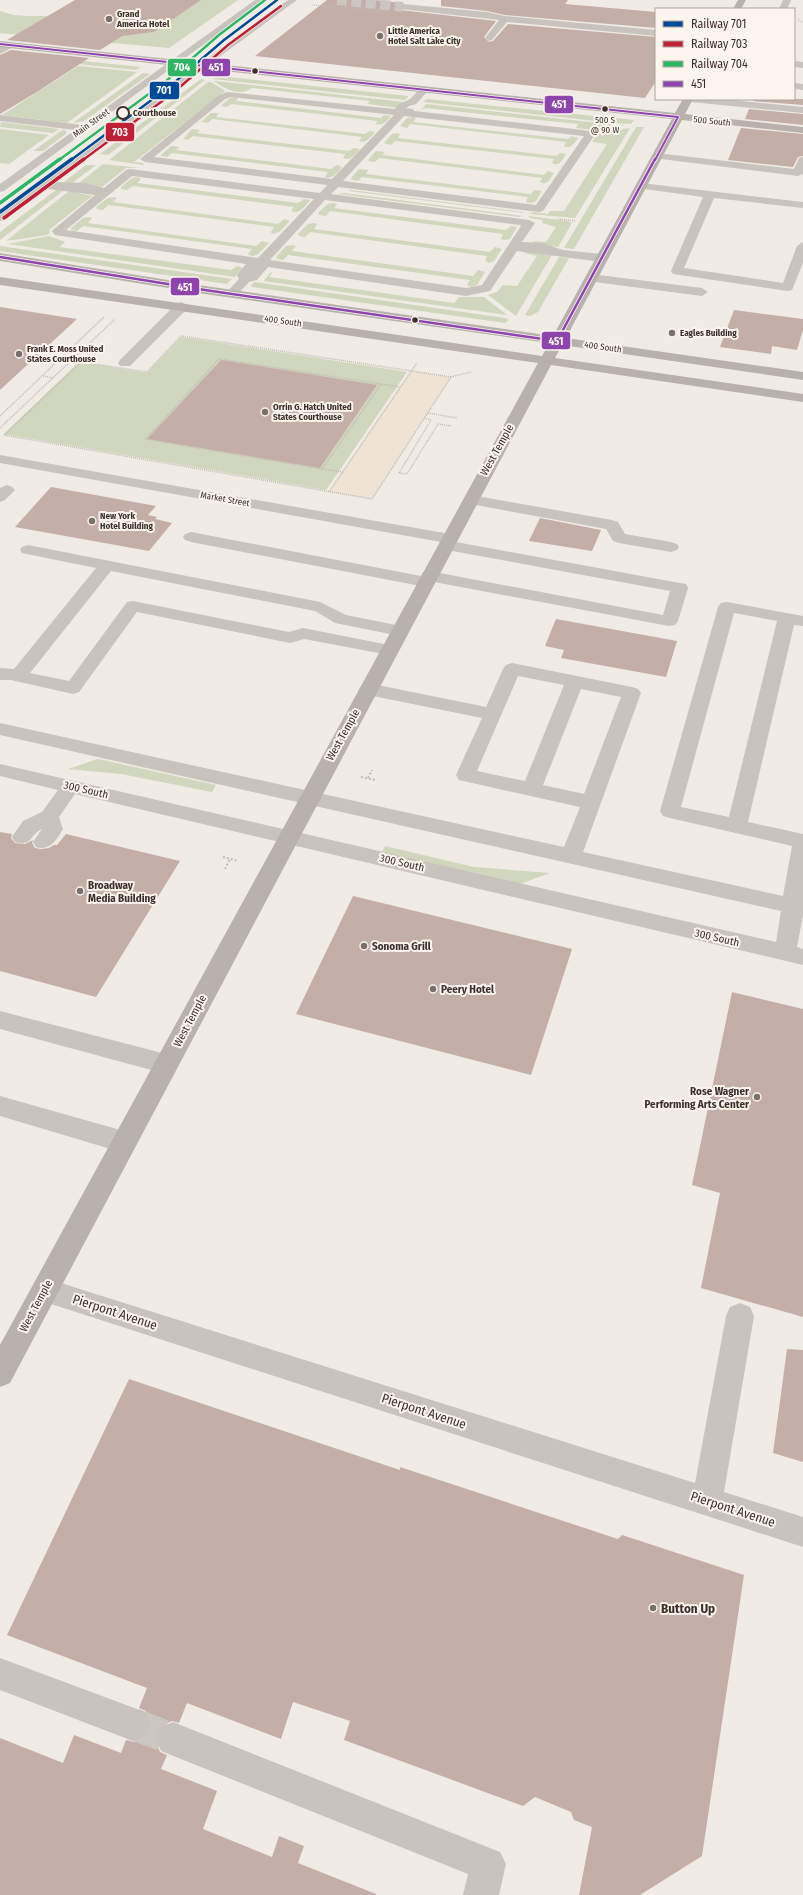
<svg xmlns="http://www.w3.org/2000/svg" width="803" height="1895" font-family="'Fira Sans Condensed',sans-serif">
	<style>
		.green { fill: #d1d6bf }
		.plaza { fill: #eee3d5 }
		.building { fill: #c3afa7 }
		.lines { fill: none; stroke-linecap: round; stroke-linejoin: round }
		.minor-tunnel-far1 { stroke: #ccc6c0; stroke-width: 10; stroke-dasharray: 10 4.5; stroke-linecap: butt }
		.minor-tunnel { stroke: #ccc6c0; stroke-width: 32; stroke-dasharray: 32 16; stroke-linecap: butt }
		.path-far2 { stroke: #c2bbb6; stroke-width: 1; stroke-dasharray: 1 1; stroke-linecap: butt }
		.path-far1 { stroke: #c2bbb6; stroke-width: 1.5; stroke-dasharray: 1 1; stroke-linecap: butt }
		.path { stroke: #c2bbb6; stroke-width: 2; stroke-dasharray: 2 2; stroke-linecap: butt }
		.minor { fill: #c9c3be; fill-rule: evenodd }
		.major { fill: #b8b1ad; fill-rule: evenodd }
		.bus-1-far1-casing { stroke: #fbf5ee; stroke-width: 3.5 }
		.bus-1-casing { stroke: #fbf5ee; stroke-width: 4 }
		.bus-1-far1 { stroke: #8e44ad; stroke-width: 2 }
		.bus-1 { stroke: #8e44ad; stroke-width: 2.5 }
		.rail-1-far1-casing { stroke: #fbf5ee; stroke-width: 4 }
		.rail-1-casing { stroke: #fbf5ee; stroke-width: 5 }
		.rail-2-far1-casing { stroke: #fbf5ee; stroke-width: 4 }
		.rail-2-casing { stroke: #fbf5ee; stroke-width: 5 }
		.rail-3-far1-casing { stroke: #fbf5ee; stroke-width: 4 }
		.rail-3-casing { stroke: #fbf5ee; stroke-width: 5 }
		.rail-1-far1 { stroke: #004a97; stroke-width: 2.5 }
		.rail-1 { stroke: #004a97; stroke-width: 3.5 }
		.rail-2-far1 { stroke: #be2036; stroke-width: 2.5 }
		.rail-2 { stroke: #be2036; stroke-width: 3.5 }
		.rail-3-far1 { stroke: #2eb566; stroke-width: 2.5 }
		.rail-3 { stroke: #2eb566; stroke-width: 3.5 }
		.poi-dot { fill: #7a716c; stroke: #fbf5ee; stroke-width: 1.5 }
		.bus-dot { fill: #3b302b; stroke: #fbf5ee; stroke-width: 1.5 }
		.stop-dot { fill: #fbf5ee; stroke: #3b302b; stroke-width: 2 }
		.labels { text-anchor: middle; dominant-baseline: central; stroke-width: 4; stroke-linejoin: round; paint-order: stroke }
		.far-poi-label { font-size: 9px; font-weight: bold; fill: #3b302b; stroke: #fbf5ee; text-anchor: start }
		.far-stop-label { font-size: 9px; font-weight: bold; fill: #3b302b; stroke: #fbf5ee; text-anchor: start }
		.far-bus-label { font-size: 9px; fill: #3b302b; stroke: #fbf5ee }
		.far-street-label { font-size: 9px; fill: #3b302b; stroke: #fbf5ee }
		.street-label { font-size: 11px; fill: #3b302b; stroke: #fbf5ee }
		.poi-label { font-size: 11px; font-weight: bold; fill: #3b302b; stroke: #fbf5ee; text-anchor: start }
		.near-street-label { font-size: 13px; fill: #3b302b; stroke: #fbf5ee }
		.near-poi-label { font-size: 13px; font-weight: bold; fill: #3b302b; stroke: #fbf5ee; text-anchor: start }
		.line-badge { stroke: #fbf5ee; stroke-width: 1.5 }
		.badge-label { font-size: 11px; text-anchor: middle; font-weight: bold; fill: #fff }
	</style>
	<rect width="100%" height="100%" fill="#f0ebe5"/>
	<g class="green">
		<path d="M185 0H238L169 48 0 33V11L13 15 28 16H49L148 33 155 31Z"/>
		<path d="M15 54 141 67 136 70 3 56Z"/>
		<path d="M78 66 137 72 67 123 2 115Z"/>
		<path d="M143 73 150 74 84 121 73 123Z"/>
		<path d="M218 76 408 96V97L405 100 213 79Z"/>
		<path d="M201 79 205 80 108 155 100 154Z"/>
		<path d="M214 81H215L404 102 398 108 367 104 370 101 252 88C240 97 225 89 214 81Z"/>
		<path d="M208 82H211L225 91 134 162 143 163 144 165 109 160Z"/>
		<path d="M236 97 238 98 236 101 381 118 384 115 391 116C386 122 383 126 375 124L378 121 232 104 227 107 221 106 230 98Z"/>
		<path d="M427 99 634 120 631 124 614 123 423 102Z"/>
		<path d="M426 104 617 125H625L600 131 576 128 578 124 425 108 421 110Z"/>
		<path d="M211 113H219L216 117 365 134 370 131 375 132C371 137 366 144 359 141L362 137 212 119 208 123 202 122V121Z"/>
		<path d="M414 117 416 118 413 122 568 139 572 136 578 138C574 143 571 150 564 146L566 142 410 124 407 128 400 126 407 118Z"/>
		<path d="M1 122 59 129 53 133 0 127Z"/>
		<path d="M636 127H644L574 249 564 248Z"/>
		<path d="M630 128 575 218 530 214 534 212 548 214 550 211H564L607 144 592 142 598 133Z"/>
		<path d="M0 129 49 135 9 164 0 163Z"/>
		<path d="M64 129 67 133 43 151H33Z"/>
		<path d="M192 129 200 130 197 133 349 151 354 148 360 149C356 154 350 162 343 158L345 154 193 136 188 140 183 139Z"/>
		<path d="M397 133 400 134 398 138 556 156 560 153 566 154C563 160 559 167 552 163L554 159 395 141 391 145 384 143 392 134Z"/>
		<path d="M171 146 180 147 176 150 331 169 337 165 342 167C338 172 332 180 325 177L328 172 172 153 167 157 161 156V155Z"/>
		<path d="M376 151 385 152 382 155 544 175 548 171 554 173C550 179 547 186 540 182L542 178 379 158 375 162 369 161 368 160Z"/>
		<path d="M103 164 140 168H126L102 187 78 184Z"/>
		<path d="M86 165H96L72 183 64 182Z"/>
		<path d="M359 169 368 170 366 174 531 194 535 190 542 191 535 202 530 203 526 202 528 197 362 177 358 181 352 180 351 178Z"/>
		<path d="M138 177 141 179 137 183 298 203 304 199 310 200C305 207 299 215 291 211L294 207 133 186 127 190 121 189V187L132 178Z"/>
		<path d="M56 190 63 191 0 240V232Z"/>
		<path d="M351 190 523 212 524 213 349 191Z"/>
		<path d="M69 191 92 196 49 230 50 233 47 235 6 241Z"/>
		<path d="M344 193 523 216 519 217 338 194Z"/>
		<path d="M114 197 117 198 113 202 278 224 284 219 290 221 279 232 272 234 271 232 274 227 108 205 103 210 97 209 96 207 108 198Z"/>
		<path d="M333 203 337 204 334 208 506 230 511 226 517 227 510 239 505 240 501 239 503 234 330 211 326 216 319 215 318 213 328 204Z"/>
		<path d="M528 216 568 221 572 223 558 247 530 243 535 241 546 242 556 227 542 223 543 220 530 218Z"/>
		<path d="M89 217 92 218 88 223 256 246 262 241 269 243 257 255 252 256 248 254 252 249 83 226 77 231 71 230V228L83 218Z"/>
		<path d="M315 223 317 224 314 229 490 252 495 247 502 249 494 261 489 263 485 261 487 256 310 232 305 237 299 236 298 234 308 224Z"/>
		<path d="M49 236 65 242 59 247 231 270 237 266 243 268 235 277 8 244Z"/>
		<path d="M292 245 296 246 292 251 473 276 478 270 485 272 477 285 472 287 467 285 470 280 288 255 283 260 277 259 276 257 286 246Z"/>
		<path d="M0 246 232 279 227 284 0 251Z"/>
		<path d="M525 252 552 255 516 316 488 295 497 292 503 285 517 286 537 256 524 253Z"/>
		<path d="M559 257 569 258 538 312 530 316 525 315Z"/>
		<path d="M273 272 269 277 454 303 459 297H484L507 315 264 281 270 273Z"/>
		<path d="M254 282 505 318 509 320 505 323 252 287 251 286Z"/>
		<path d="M181 337 407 372 326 490 4 434 79 362 147 373Z"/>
		<path d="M98 759 216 785 212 792 121 774 68 769Z"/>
		<path d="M385 846 474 867 550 873 520 884 382 852Z"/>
	</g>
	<path class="plaza" d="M411 371 451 377 372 499 329 492Z"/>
	<g class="building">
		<path d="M75 0H201L154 32 122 36 100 50 7 40Z"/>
		<path d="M327 0H375L403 3 398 7 400 10 496 21 484 37 489 42 493 41 508 24 656 37V81L645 98 255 56Z"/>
		<path d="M441 0H568L565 4 656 12V28L505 15 487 11 441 6Z"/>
		<path d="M11 50 89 58 37 92 0 114V55Z"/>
		<path d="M754 99H803V105L753 101Z"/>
		<path d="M749 109 803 114V125L745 119Z"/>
		<path d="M741 128 803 134V156L798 157 793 167 728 160Z"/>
		<path d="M0 307 77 319 0 390Z"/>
		<path d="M734 310 803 319V330L797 350 772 346 771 354 720 347Z"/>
		<path d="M221 360 377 385 320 468 147 439Z"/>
		<path d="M51 487 156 506 148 515 157 517 155 519 172 523 149 551 15 527Z"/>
		<path d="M540 518 601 530 592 551 529 541Z"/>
		<path d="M556 619 677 641 666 677 561 658 564 650 545 646Z"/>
		<path d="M0 832 12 834 11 838 15 843 25 844 33 840 32 843 35 848 41 849 49 848 54 845H57L66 834 180 861 96 997 0 971Z"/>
		<path d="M353 896 572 949 531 1075 296 1014Z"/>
		<path d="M732 992 803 1009V1317L701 1288 720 1193 692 1185Z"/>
		<path d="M787 1349 803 1350V1462L773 1453Z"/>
		<path d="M129 1379 400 1470V1467L618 1539 622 1535 744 1575 702 1856 640 1895H579L592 1827 574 1820 571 1812 535 1797 523 1806 344 1740 350 1721 293 1702 281 1739 187 1703 179 1723 172 1721 160 1726 155 1740 160 1752 167 1755 161 1769 217 1791 203 1829 272 1857 279 1836 304 1846 298 1863 376 1894V1895H0V1738L63 1763 74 1735 121 1753 126 1740 134 1742 146 1737 151 1725 146 1711 139 1708 147 1688 7 1635Z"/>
	</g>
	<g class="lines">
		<path class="minor-tunnel-far1" d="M337 0 403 7"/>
		<path class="minor-tunnel" d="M133 1724 173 1739"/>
		<g class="path-far2">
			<path d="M312 5 383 11"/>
			<path d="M799 19 798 21 803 22"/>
		</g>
		<g class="path-far1">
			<path d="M558 219 576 221"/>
			<path d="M181 336 451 377 372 499 4 435 81 362 147 372Z"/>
			<path d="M43 376 53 378"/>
			<path d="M451 377 471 372"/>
			<path d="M428 413 457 418"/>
			<path d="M0 416 104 317"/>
			<path d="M424 418 431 420 399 473 407 474 438 424 452 426"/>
			<path d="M0 428 115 319"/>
			<path d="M322 469 146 439 219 359 400 387"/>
			<path d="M343 472 322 469 381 384"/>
			<path d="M329 492 417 363"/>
		</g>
		<g class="path">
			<path d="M361 777 375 780"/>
			<path d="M368 778 372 770"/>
			<path d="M223 857 238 861"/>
			<path d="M225 869 230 859"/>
		</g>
		<g class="minor">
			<path d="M255 0H264L4 191 0 192V184L75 130 0 121V115L82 125Z"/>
			<path d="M288 0H297L219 57 57 182 85 183 104 188 126 170 130 169 320 193 327 185 145 162 140 159 219 95 227 92 395 109C400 101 405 103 411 98 416 94 418 89 424 87L429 90 427 92 416 104 409 106 406 108 413 109 414 111 583 130 593 132 594 136 543 211 539 212 338 187 331 194 529 220 535 223 522 242 542 243 563 250 602 254 608 258 606 261 602 262 517 251 490 291 466 296 268 267 257 280 249 282 236 296 232 297 226 293 239 279 237 275 246 264 55 235 52 231 54 229 95 195 48 189 4 220 0 221V213C97 144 190 69 288 0ZM231 97 394 115 332 179 154 157 225 99ZM404 116 583 136H584L536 205 343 181ZM132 176 314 199 258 258 66 230ZM325 200 520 225 521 226 482 285 466 288 270 260Z"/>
			<path d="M783 0H791L787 9H779Z"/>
			<path d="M403 4 487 12 505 16 656 30V36L507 22 492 40 489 41 485 38 499 20 400 9 399 7Z"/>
			<path d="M10 42 15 45 13 47 0 54V47Z"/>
			<path d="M794 61 803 62V68L794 67Z"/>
			<path d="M794 83 803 84V90L794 89Z"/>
			<path d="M686 99H721L803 107V113L691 102Z"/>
			<path d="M657 153 794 169 799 158 803 157V174L798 176 653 158 652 156Z"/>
			<path d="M641 183 803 202V208L714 198 684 268 783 283 797 246 803 242V263L792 290 788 291 673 274 671 271 703 197 637 188 635 186Z"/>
			<path d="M591 274 702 288 708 292 702 296 587 281 585 278 587 275Z"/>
			<path d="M182 302 188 306 187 309 130 366H120L118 363 120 360 177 303Z"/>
			<path d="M0 455 450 534 456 536 458 539 456 542 680 583 686 584 688 588 678 621 675 625 669 626 434 582 432 586 426 587 191 542 185 540 183 537 185 534 191 532 421 576 423 572 429 571 663 615 670 591 447 550 441 548 439 545 441 542 0 463Z"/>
			<path d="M7 485 12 487 15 490 5 500 0 502V488Z"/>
			<path d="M471 495 612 520 618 522 625 534 671 542 677 544 679 547 677 550 671 552 619 543 613 541 606 529 465 503 463 500 465 497Z"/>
			<path d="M28 545 320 602 346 615 406 627 409 631 406 635 400 636 335 623 315 611 111 571 30 673 69 681 127 602 133 601 289 632 303 628 389 645 395 646 398 650 395 654 389 655 304 639 290 643 137 612 79 692 73 694 11 680H0V668L14 669 96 568 22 553 20 550 22 547Z"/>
			<path d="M727 602 803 616V626L794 625 748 822 803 834V916L797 947 803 949V965L75 794 59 817 63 829C56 841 50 851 36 847L33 842 42 829C29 835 33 847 15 842L12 837 23 821 42 812 58 790 0 776V764L776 942 781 911 0 735V723L564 847 580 807 459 780 456 775 482 718 368 695 362 693 359 689 362 685 368 683 486 707 503 669 506 665 512 663 632 687 638 689 641 693 583 852 783 896 792 846 670 818 663 816 660 811 718 607 721 603ZM734 613 777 621 729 817 681 807ZM518 676 564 685 525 781 477 771ZM581 689 621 697 584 794 543 785Z"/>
			<path d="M0 1011 166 1054 174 1057 178 1064 174 1071 166 1074 0 1029Z"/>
			<path d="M0 1096 124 1131 133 1135 136 1142 133 1149 124 1153 0 1116Z"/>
			<path d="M45 1278 695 1483 726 1316 730 1307 740 1303 750 1307 754 1316 724 1492 803 1517V1547L45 1302 35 1299 32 1290 35 1281Z"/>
			<path d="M0 1658 145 1712 150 1724 145 1736 133 1741 0 1690Z"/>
			<path d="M173 1722 500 1852 506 1864 499 1895H463L468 1874 161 1751 156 1739 161 1727Z"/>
		</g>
		<g class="major">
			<path d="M738 0H746L741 9H733Z"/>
			<path d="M0 41 675 113 683 99H693L685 114 803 127V133L682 120 566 338 803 372V380L562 345 555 358 803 394V402L551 365 10 1383 0 1387V1345L538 363 0 285V277L542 356 549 343 205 294 0 261V253L205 286 553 336 672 119 0 47Z"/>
		</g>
		<g class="bus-1-far1-casing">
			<path id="bus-1-far1" d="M0 44 678 117 655 160"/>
		</g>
		<g class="bus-1-casing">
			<path id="bus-1" d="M0 257 205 290 557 341 655 159"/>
		</g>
		<use href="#bus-1-far1" class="bus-1-far1"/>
		<use href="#bus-1" class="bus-1"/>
		<g class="rail-1-far1-casing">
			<path id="rail-1-far1" d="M71 160 169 87 224 40 277 0"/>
		</g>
		<g class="rail-1-casing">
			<path id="rail-1" d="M0 212 72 159"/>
		</g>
		<g class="rail-2-far1-casing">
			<path id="rail-2-far1" d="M83 160 173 93 228 45 281 6"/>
		</g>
		<g class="rail-2-casing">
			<path id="rail-2" d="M4 218 84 159"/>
		</g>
		<g class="rail-3-far1-casing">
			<path id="rail-3-far1" d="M59 160 165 82 219 35 265 0"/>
		</g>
		<g class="rail-3-casing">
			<path id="rail-3" d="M0 203 60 159"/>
		</g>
		<use href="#rail-1-far1" class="rail-1-far1"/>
		<use href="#rail-1" class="rail-1"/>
		<use href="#rail-2-far1" class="rail-2-far1"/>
		<use href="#rail-2" class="rail-2"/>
		<use href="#rail-3-far1" class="rail-3-far1"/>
		<use href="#rail-3" class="rail-3"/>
	</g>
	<g class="poi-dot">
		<circle cx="109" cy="19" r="4"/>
		<circle cx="380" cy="36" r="4"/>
		<circle cx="672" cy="333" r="4"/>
		<circle cx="19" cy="354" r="4"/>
		<circle cx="265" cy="412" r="4"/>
		<circle cx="92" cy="521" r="4"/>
		<circle cx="80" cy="891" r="4"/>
		<circle cx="364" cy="946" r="4"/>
		<circle cx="433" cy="989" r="4"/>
		<circle cx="757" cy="1097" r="4"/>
		<circle cx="653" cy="1608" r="4"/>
	</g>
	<g class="bus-dot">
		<circle cx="255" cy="71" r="3.5"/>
		<circle cx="605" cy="109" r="3.5"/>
		<circle cx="415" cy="320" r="3.5"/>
	</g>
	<circle class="stop-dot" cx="123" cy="113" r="6"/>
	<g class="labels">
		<g class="far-poi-label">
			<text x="117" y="14">Grand<tspan x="117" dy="10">America Hotel</tspan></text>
			<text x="388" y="31">Little America<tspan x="388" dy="10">Hotel Salt Lake City</tspan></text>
			<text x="680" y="333">Eagles Building</text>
			<text x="27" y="349">Frank E. Moss United<tspan x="27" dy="10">States Courthouse</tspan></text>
			<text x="273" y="407">Orrin G. Hatch United<tspan x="273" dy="10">States Courthouse</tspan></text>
			<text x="100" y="516">New York<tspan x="100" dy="10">Hotel Building</tspan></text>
		</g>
		<g class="far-stop-label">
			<text x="133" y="113">Courthouse</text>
		</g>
		<g class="far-bus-label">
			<text x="605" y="120">500 S<tspan x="605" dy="10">@ 90 W</tspan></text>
		</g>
		<g class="far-street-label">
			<text transform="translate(712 121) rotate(6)">500 South</text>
			<text transform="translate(91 123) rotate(-36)">Main Street</text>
			<text transform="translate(283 321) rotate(8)">400 South</text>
			<text transform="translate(603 347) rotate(8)">400 South</text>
			<text transform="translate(225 499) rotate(10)">Market Street</text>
		</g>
		<g class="street-label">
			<text transform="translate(497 450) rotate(-61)">West Temple</text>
			<text transform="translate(343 735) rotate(-61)">West Temple</text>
			<text transform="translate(86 790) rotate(13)">300 South</text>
			<text transform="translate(402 863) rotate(13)">300 South</text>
			<text transform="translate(717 938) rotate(13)">300 South</text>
			<text transform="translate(190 1021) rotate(-62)">West Temple</text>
			<text transform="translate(36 1306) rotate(-62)">West Temple</text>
		</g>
		<g class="poi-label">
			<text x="88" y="885">Broadway<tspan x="88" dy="13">Media Building</tspan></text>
			<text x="372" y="946">Sonoma Grill</text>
			<text x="441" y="989">Peery Hotel</text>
			<text x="749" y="1091" text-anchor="end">Rose Wagner<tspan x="749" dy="13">Performing Arts Center</tspan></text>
		</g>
		<g class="near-street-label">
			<text transform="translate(115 1312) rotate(18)">Pierpont Avenue</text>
			<text transform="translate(424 1411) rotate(18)">Pierpont Avenue</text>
			<text transform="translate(733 1509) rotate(18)">Pierpont Avenue</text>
		</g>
		<g class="near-poi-label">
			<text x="661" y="1608">Button Up</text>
		</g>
	</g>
	<g class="line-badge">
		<rect x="201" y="58" width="30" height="19" rx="4" fill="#8e44ad"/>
		<rect x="167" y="58" width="30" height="19" rx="4" fill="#2eb566"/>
		<rect x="149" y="81" width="31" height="19" rx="4" fill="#004a97"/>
		<rect x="544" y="95" width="30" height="19" rx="4" fill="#8e44ad"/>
		<rect x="105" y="122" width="30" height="20" rx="4" fill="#be2036"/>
		<rect x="170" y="277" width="30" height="19" rx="4" fill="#8e44ad"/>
		<rect x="541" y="331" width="30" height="19" rx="4" fill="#8e44ad"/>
	</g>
	<g class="badge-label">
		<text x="216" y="71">451</text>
		<text x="182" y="71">704</text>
		<text x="164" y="94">701</text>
		<text x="559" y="108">451</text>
		<text x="120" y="136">703</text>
		<text x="185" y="291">451</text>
		<text x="556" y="345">451</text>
	</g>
	<rect x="655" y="8" width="140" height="92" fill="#fbf5ee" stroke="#aea6a0"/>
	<rect x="663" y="21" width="20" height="6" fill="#004a97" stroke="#aea6a0"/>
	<text x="691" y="28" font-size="12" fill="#3b302b">Railway 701</text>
	<rect x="663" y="41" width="20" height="6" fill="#be2036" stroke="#aea6a0"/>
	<text x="691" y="48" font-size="12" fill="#3b302b">Railway 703</text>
	<rect x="663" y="61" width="20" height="6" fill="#2eb566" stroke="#aea6a0"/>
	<text x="691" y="68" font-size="12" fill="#3b302b">Railway 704</text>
	<rect x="663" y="81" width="20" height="6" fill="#8e44ad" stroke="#aea6a0"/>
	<text x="691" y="88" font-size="12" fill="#3b302b">451</text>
</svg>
